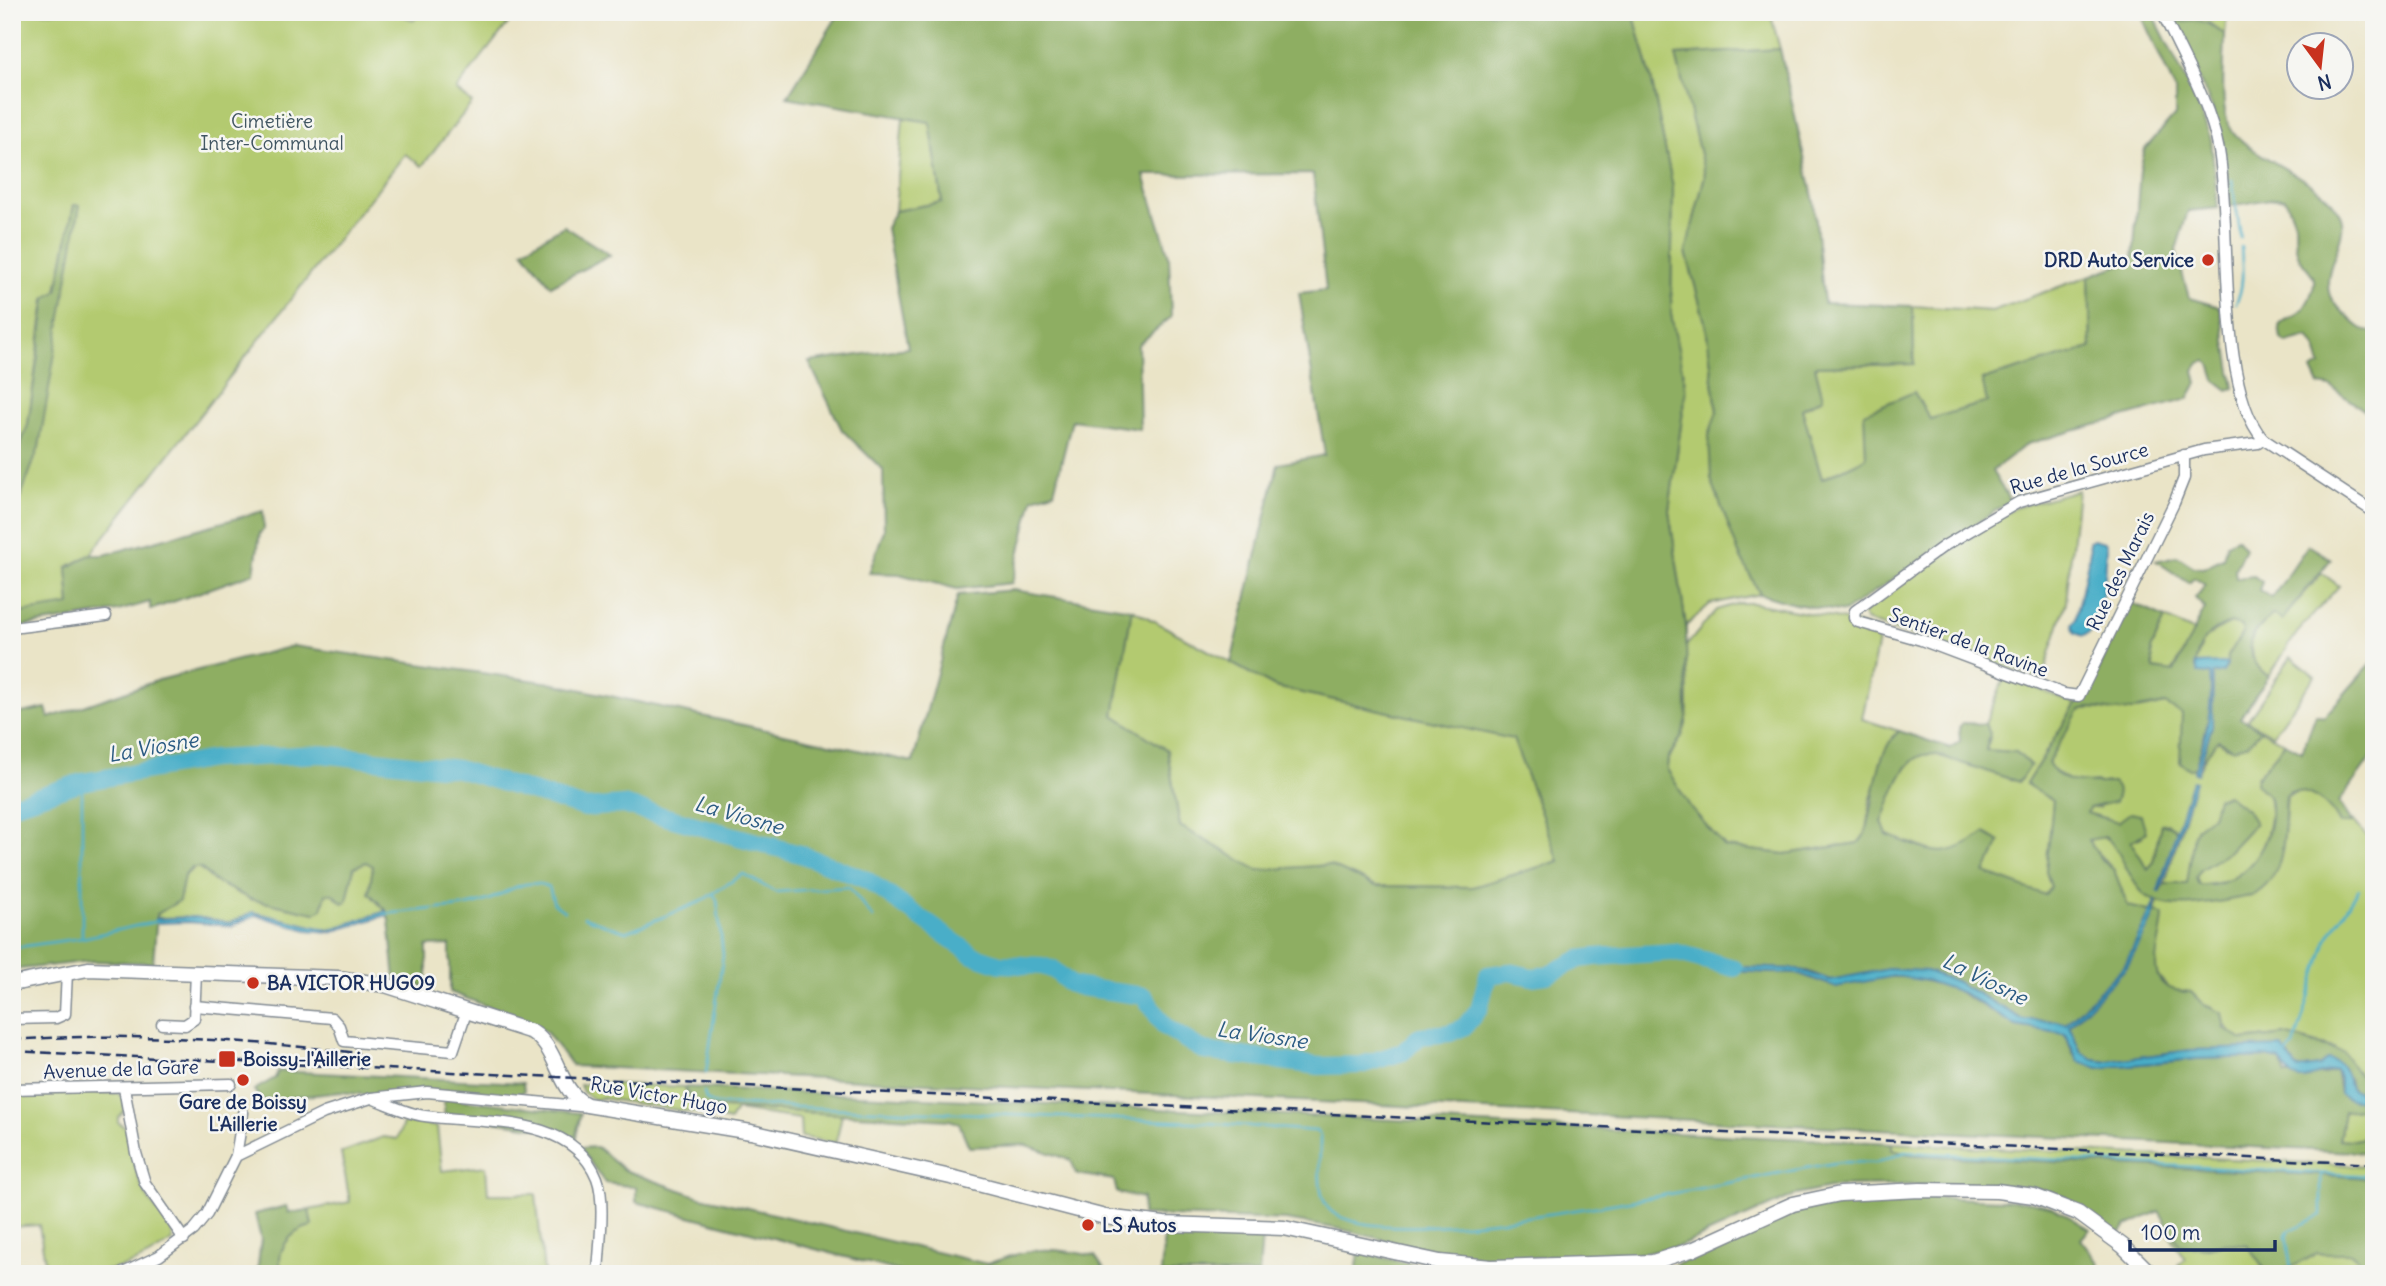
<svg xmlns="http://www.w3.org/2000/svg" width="2386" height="1286" font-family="Delius,sans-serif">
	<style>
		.green { fill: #b3ca6f; stroke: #677c66; stroke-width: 2 }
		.forest { fill: #8eae62; stroke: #546e60; stroke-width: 2 }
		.water { fill: #49aec8; stroke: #326e93; stroke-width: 2 }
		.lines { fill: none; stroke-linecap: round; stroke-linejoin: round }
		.stream { stroke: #49aec8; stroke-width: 2.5 }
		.river { stroke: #49aec8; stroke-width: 18 }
		.minor-casing { stroke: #828a92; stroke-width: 13 }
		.major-casing { stroke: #828a92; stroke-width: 17 }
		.minor { stroke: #fff; stroke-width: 10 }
		.major { stroke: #fff; stroke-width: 14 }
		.rail { stroke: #1b2f5e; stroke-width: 2.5; stroke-dasharray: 10 5; stroke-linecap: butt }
		.poi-dot { fill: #c8321e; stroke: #f6f6f2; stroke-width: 2.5 }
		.labels { text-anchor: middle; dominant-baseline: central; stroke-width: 5; stroke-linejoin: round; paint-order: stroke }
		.park-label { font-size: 19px; fill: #415662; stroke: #f6f6f2 }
		.poi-label { font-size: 19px; font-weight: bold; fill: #1b2f5e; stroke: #f6f6f2; text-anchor: start }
		.street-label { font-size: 19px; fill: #1b2f5e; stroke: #f6f6f2 }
		.water-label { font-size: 21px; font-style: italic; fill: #2b5b83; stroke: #f6f6f2 }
	</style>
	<rect width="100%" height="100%" fill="#f6f6f2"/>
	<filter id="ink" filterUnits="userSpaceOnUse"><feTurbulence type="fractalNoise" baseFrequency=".0143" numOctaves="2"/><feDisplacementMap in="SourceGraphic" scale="14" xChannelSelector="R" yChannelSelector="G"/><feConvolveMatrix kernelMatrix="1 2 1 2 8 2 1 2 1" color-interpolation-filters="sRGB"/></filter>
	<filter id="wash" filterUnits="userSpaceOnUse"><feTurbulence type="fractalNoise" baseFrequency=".00686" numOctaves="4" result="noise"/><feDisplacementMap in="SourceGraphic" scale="28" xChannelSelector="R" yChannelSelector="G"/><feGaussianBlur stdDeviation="1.57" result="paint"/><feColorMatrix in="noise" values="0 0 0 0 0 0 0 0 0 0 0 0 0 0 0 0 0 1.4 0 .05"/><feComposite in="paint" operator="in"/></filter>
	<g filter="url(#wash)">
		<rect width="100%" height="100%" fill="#eae4c7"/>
		<g class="green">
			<path d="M12 12H394L414 20 420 12H517L456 90 472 103 422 166 405 154 90 555 67 567 70 606 12 614V520L39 447 74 205 57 291 45 299 28 425 12 466Z"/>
			<path d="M1633 12H1770L1780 49 1676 55 1705 175 1686 252 1706 326 1717 412 1709 435 1739 554 1760 594 1710 604 1686 626 1669 510 1686 390 1671 314 1673 188 1651 78Z"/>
			<path d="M2176 12H2227L2225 35 2208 22H2181Z"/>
			<path d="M903 118 930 122 942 202 895 211Z"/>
			<path d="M2089 276 2091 348 1983 380 1987 402 1930 420 1914 392 1866 458 1822 479 1802 409 1823 398 1815 366 1914 364 1913 306 1992 311Z"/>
			<path d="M2078 490 2066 602 2042 679 1865 620 1863 614 1877 601 2014 508Z"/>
			<path d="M2322 573 2339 586 2297 633 2269 676C2261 672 2258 667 2254 660 2244 639 2259 628 2273 614L2282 619Z"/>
			<path d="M1739 603H1753L1845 620 1880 632 1862 719 1899 731 1892 737 1870 801 1867 832 1858 843 1785 854 1725 847 1691 808 1666 769C1669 750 1685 738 1687 719 1690 695 1686 669 1686 646L1716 610Z"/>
			<path d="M1132 609 1275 687 1513 739 1559 861 1473 887 1376 886 1329 865 1258 871 1180 826 1167 750 1114 715Z"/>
			<path d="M2165 618 2195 632 2171 674 2154 669 2151 650Z"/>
			<path d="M2230 623 2242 626 2243 632 2227 664H2195L2204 639Z"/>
			<path d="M2291 657 2315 676 2273 735 2247 721Z"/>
			<path d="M2005 676 2076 704 2026 784 2053 801 2046 871 2051 887 2045 896 1985 873 1958 851 1938 853 1887 835 1882 822C1892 798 1900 761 1927 752L2030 765 2016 752 1990 753 1986 750 1990 738 1985 724Z"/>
			<path d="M2165 704 2182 714 2190 769 2195 768 2194 772 2197 773 2213 743 2218 740 2227 747 2248 744 2261 730 2285 743 2257 777 2260 789 2269 795C2274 821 2263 859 2242 875 2232 882 2216 883 2205 885H2199L2196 878 2199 870 2227 853 2247 810 2227 795C2203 821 2193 849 2187 885H2167L2165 884 2195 781H2192L2177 832 2167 823 2161 824 2153 863 2148 869 2130 842 2142 837 2124 820 2118 822 2086 813 2089 808H2099L2096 782C2077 786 2062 780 2049 766V758L2078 710C2093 705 2114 711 2131 710 2142 710 2154 707 2165 704Z"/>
			<path d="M2298 791C2318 793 2334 813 2352 822L2353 820 2374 845V1077L2361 1078 2334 1048 2285 1035 2243 1040 2234 1037 2213 1008 2204 1005 2191 992 2171 990 2156 974 2155 946 2162 925 2155 911 2159 901 2171 905 2252 896C2289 875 2283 832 2287 796Z"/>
			<path d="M2093 836C2128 836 2132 884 2156 900L2152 912 2128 906 2114 870 2088 843Z"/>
			<path d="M366 862 373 866C370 895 364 890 386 911L329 930 253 912 231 923 195 917 156 918 158 914 180 897 184 876 197 866 214 881 250 899 315 913 326 894H333L339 900 348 896 354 867Z"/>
			<path d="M599 1083 684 1087 688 1095 704 1107 842 1114 836 1143 801 1137 800 1119 736 1110 730 1121 696 1113 601 1098 595 1100 583 1092 580 1085Z"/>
			<path d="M12 1092 118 1093 123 1098 125 1110 118 1117V1122L126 1128C132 1153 135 1177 149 1200 157 1212 176 1227 172 1241 128 1273 97 1276 46 1268L39 1225 12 1227Z"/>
			<path d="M2374 1107V1135L2354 1140H2339L2344 1111Z"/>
			<path d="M415 1122 437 1127 442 1171 486 1166 488 1194H536L544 1274H283C273 1252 290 1230 312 1226L309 1210 350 1202 341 1153 383 1137 397 1139 403 1124Z"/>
			<path d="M1892 1143 2353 1165 2374 1167V1180L1913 1155 1892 1150Z"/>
			<path d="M2168 1225 2180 1245 2209 1248 2228 1243 2247 1245 2254 1250 2264 1270 2311 1257 2317 1253H2352L2363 1264V1274H2185L2178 1265 2185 1259 2164 1227Z"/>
		</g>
		<g class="forest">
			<path d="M840 12H1633L1651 78 1673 188 1671 314 1686 390 1669 510 1686 626 1687 719 1682 736 1668 758 1667 769 1691 808 1725 847 1785 854 1858 843C1878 828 1867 759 1899 731L1950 748 1960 741 1959 728 1962 723 1985 724 1990 733 1986 750 2016 752 2030 765 2019 782 1937 755C1903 747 1893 797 1882 822L1887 835C1935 852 1940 863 1985 833L2000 842 1985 873 2045 895 2051 887 2046 871 2053 801 2026 784 2076 704 2085 700 2130 602 2165 618 2151 650 2154 669 2174 672 2205 608 2195 598 2206 585 2194 578 2189 583 2156 561 2177 556 2194 567 2203 568 2223 558 2227 543 2237 538 2245 548 2235 569 2236 578 2254 576 2262 582 2259 590 2272 598 2308 545 2331 559 2282 620 2273 614C2260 627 2243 639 2253 658 2258 666 2260 672 2269 676L2240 718 2261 730 2248 744 2233 749 2218 740 2201 762 2212 726 2213 674 2226 668 2228 656 2243 632 2242 626 2230 623C2208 632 2197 643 2195 667L2210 674C2214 707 2205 737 2195 768L2190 769 2180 762 2182 714 2165 704C2150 707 2135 711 2119 711 2105 711 2092 705 2079 710L2048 762C2059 788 2091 782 2113 783 2120 789 2118 794 2115 802L2089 808 2087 813 2118 822 2130 813 2141 815 2146 832 2131 842 2148 869 2153 863 2161 824 2173 826 2177 832 2159 891 2161 892 2165 884H2187L2194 834 2197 827 2212 816 2217 798 2227 795 2247 810 2255 823 2227 853 2200 870 2196 878 2199 885C2243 890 2278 841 2270 799 2268 793 2260 789 2256 783L2257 777 2285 743 2302 752 2316 714 2324 717 2374 660V754L2339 802 2352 822 2340 824C2331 806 2312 788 2290 792L2286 796C2283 833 2289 876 2252 896 2221 900 2166 918 2141 891 2126 875 2123 851 2105 837L2088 840 2101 859 2114 870 2128 906 2152 912 2125 965 2066 1024 2057 1021 2024 1020 1955 981 1926 971 1830 980 1807 971 1742 967 1713 959 1712 965 1731 971 1800 974 1835 987 1885 977H1910L1952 988 2016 1026 2065 1034 2073 1054 2098 1068 2196 1059 2266 1057 2280 1060 2286 1075H2323L2336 1070 2340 1094C2351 1102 2362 1101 2374 1098V1107L2344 1111 2339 1139 2354 1140 2374 1135V1153L572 1066 547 1033 531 1023 450 992V945L427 946V987L395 979 389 920 386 910 369 893 373 866 366 862 354 867 347 901 343 903 333 894H326L322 909 315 913 250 899 214 881 201 868H192L184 876 179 901 157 914 153 963 92 961 12 970V715L46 708 49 718 159 680 293 646 551 683 913 762 958 595 1013 590 1132 609 1114 715 1167 750 1180 826 1258 870 1329 865 1376 886 1473 887 1559 861 1513 739 1275 687 1231 663 1278 464 1325 455 1299 293 1326 290 1313 174 1144 175 1169 256 1171 317 1138 345 1140 429 1072 420 1054 492 1033 498 1012 583 957 589 899 574 869 573 884 530 883 470 842 430 809 362 908 348 886 228 895 211 942 202 930 122 787 97Z"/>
			<path d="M2140 12H2152L2195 99 2211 139 2218 208 2188 211 2176 250 2189 298 2220 307 2234 388 2228 390 2215 380 2210 364 2206 361 2199 363 2194 370 2197 383 2188 399 2027 444 1992 471 2010 501 1844 612 1794 604 1760 594 1739 554 1711 479 1709 435 1717 411 1706 326 1686 252 1705 175 1676 55 1780 49 1814 202 1824 303 1913 306 1914 364 1815 366 1823 398 1802 409 1822 479 1866 458 1864 413 1914 392 1930 419 1987 402 1982 380 2091 348 2089 276 2133 260 2140 170 2145 149 2175 115V90Z"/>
			<path d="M2168 12H2176L2181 22C2199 16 2210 24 2225 35 2225 59 2219 103 2229 125 2243 157 2323 177 2340 214 2351 237 2320 268 2330 296 2333 303 2342 311 2347 316 2355 324 2363 332 2374 332V417L2331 387 2319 385 2312 370 2321 365 2316 349 2308 337 2287 343 2281 339 2279 326C2287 315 2299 319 2307 303 2325 269 2304 275 2297 251 2294 242 2296 232 2295 223 2293 215 2288 206 2285 198 2263 198 2249 204 2230 206L2223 142 2211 105Z"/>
			<path d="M74 205H80L39 447 12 520V466L28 425 46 298 57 291Z"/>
			<path d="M564 226 610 255 551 286 523 250Z"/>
			<path d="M263 511 264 529 260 533 254 573 150 610V602L118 611 12 628V614L70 605 67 568 90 555H104Z"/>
			<path d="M2155 911 2163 916C2162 947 2136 991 2191 992L2204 1005 2222 1013 2225 1029 2243 1040 2285 1035 2343 1052 2361 1078 2374 1077V1089L2362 1093 2352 1091 2349 1078 2325 1061 2319 1066 2297 1069 2288 1055 2191 1050 2108 1061 2093 1059 2081 1052 2069 1026 2127 967Z"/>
			<path d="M278 1071 523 1083 524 1091 519 1096 367 1095 341 1092 262 1101 254 1090 275 1078Z"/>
			<path d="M684 1087 1892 1143V1150L1913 1155 2355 1177 2374 1180V1274H2363V1264L2351 1253H2317L2294 1266 2268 1273 2247 1245C2224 1240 2204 1251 2180 1245L2159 1211 2127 1226 2119 1234 2063 1196 2039 1189 1995 1184 1840 1186 1795 1195 1680 1246 1625 1257 1458 1258 1340 1229 1286 1220 1142 1215 1143 1198 1117 1193 1114 1180 1076 1174 1071 1160 1026 1145 969 1147 959 1123 949 1120 704 1107 694 1103Z"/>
			<path d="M444 1098 581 1113 575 1141 554 1130 444 1114Z"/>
			<path d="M597 1147 624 1170 697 1196 987 1264C1036 1246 1045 1247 1095 1256L1107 1274H910L636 1202V1187L605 1183 580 1148Z"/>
			<path d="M1924 1197 2027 1201 2053 1207 2090 1229 2081 1239 2100 1265 2092 1274H1552L1646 1272 1673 1266 1786 1212 1847 1199Z"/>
			<path d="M286 1206 289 1213 309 1210 312 1226C290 1230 273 1252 283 1274H257L261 1239 255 1214Z"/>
			<path d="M1164 1234 1262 1236 1259 1274H1161Z"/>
			<path d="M1359 1252 1424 1267 1508 1274H1356Z"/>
		</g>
		<g class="water">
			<path d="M2093 539 2105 542 2107 547 2104 592 2090 633 2083 636 2075 633 2072 624 2076 618 2090 551 2089 541Z"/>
			<path d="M2224 663 2227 664 2223 672 2213 674 2212 726 2197 773 2194 772C2205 740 2214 709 2210 674L2198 673 2195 664Z"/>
			<path d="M2192 780 2195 781 2160 892 2158 891Z"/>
			<path d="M2156 900 2152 920 2127 967 2069 1026 2081 1052 2093 1059 2108 1061 2191 1050 2282 1047 2297 1069 2319 1066 2328 1059C2347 1063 2345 1076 2352 1090L2362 1093 2374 1089V1098C2362 1101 2351 1102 2340 1094V1081L2336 1070C2308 1074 2298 1093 2280 1060L2266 1057 2196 1059 2098 1068 2078 1061 2065 1034 2016 1026 1963 993 1928 981 1895 976 1836 987 1800 974 1731 971 1711 965 1713 959 1742 967 1797 969 1830 980 1888 969 1926 971 1955 981 2024 1020 2057 1021 2066 1024 2125 965Z"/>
			<path d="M386 911 387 915 331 932 307 930 256 915 232 926 189 922 156 923V919L195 917 231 923 253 912 329 930Z"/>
		</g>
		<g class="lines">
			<g class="stream">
				<path d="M2232 180 2241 238"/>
				<path d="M2236 303C2245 286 2242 265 2241 247"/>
				<path d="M438 909C456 908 476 906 493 898 511 890 527 877 549 887L554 904 564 911"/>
				<path d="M384 914 433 909"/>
				<path d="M584 917 626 932 700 902 743 874 775 892 849 887 873 918"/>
				<path d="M82 938 158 921"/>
				<path d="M12 945 18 947 82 938V782"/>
				<path d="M2287 1054 2294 1046 2327 939 2359 889"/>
				<path d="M706 1073 723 955 717 900 713 893"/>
				<path d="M704 1092 706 1100 715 1104 1194 1122 1316 1131 1320 1135C1321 1156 1314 1198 1332 1212 1393 1260 1752 1175 1841 1162L1876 1163 1905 1152 2374 1176"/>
				<path d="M2292 1274 2286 1236 2289 1231 2321 1215V1174"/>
			</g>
			<path class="river" d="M12 805 82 782 213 759 321 754 458 769 585 808 623 805 803 855 867 880 973 955 1000 964 1042 966 1054 970 1070 984 1080 987 1144 996 1165 1027 1204 1051 1319 1066 1361 1065 1403 1052 1420 1036 1450 1033 1464 1027 1479 1009 1488 975 1510 972 1532 977 1547 975 1580 959 1595 957 1674 952 1734 968"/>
		</g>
	</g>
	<g filter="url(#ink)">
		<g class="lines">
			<g class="minor-casing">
				<g id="minor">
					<path d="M2162 12C2182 56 2210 102 2219 151 2232 222 2216 386 2263 439L2374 512"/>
					<path d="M2184 455V478L2174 503 2079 696 2064 694 1921 640 1858 622 1854 618 1855 611 1944 546 2019 502 2204 450 2258 443 2263 439"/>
					<path d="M12 628 106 616"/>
					<path d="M194 1006 332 1018 339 1026 344 1041 453 1051 467 1010"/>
					<path d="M12 1019 56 1018 65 1014 67 972"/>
					<path d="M162 1024 185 1025 194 1019 196 972"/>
					<path d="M124 1088 136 1153 145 1183 184 1239"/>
					<path d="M12 1089 231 1084"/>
					<path d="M374 1099C390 1105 408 1114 425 1116 480 1124 571 1113 597 1178 606 1201 599 1248 598 1274"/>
					<path d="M236 1156 243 1113"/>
					<path d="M12 1271 48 1274"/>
					<path d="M121 1274 159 1256 194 1230 207 1214 236 1156 324 1113 371 1098 427 1092 590 1107"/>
				</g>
			</g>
			<g class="major-casing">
				<path id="major" d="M12 984 88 969 338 978 385 985 532 1032C560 1050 557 1091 587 1105L751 1132 955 1178 1105 1217 1164 1224 1284 1228 1440 1262 1491 1267 1653 1262 1694 1249 1793 1204 1840 1194 1920 1190 1997 1191 2034 1196 2078 1213 2123 1246 2151 1274"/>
			</g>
			<use href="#minor" class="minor"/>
			<use href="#major" class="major"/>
			<g class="rail">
				<path d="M12 1040C127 1032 245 1040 359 1053"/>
				<path d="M12 1051 2374 1164"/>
			</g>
		</g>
	</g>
	<g class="poi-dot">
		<circle cx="2208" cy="260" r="7"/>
		<circle cx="253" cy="983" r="7"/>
		<rect x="218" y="1050" width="18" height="18" rx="3.5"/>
		<circle cx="243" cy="1080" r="7"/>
		<circle cx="1088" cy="1225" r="7"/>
	</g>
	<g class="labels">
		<g class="park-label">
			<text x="272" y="121">Cimetière<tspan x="272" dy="22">Inter-Communal</tspan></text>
		</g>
		<g class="poi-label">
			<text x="2194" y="260" text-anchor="end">DRD Auto Service</text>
			<text x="267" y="983">BA VICTOR HUGO9</text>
			<text x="243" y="1059">Boissy-l'Aillerie</text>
			<text x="243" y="1102" text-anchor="middle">Gare de Boissy<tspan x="243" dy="22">L'Aillerie</tspan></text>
			<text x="1102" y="1225">LS Autos</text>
		</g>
		<g class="street-label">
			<text transform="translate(2079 468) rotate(-16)">Rue de la Source</text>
			<text transform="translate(2120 571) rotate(-64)">Rue des Marais</text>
			<text transform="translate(1969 642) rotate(20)">Sentier de la Ravine</text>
			<text transform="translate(121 1069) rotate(-2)">Avenue de la Gare</text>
			<text transform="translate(659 1095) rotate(10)">Rue Victor Hugo</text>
		</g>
		<g class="water-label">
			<text transform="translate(153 747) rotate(-10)">La Viosne</text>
			<text transform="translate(739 815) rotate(16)">La Viosne</text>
			<text transform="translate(1985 979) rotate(26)">La Viosne</text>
			<text transform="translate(1262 1035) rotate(8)">La Viosne</text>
		</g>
	</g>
	<rect width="2386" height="1286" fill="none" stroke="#f6f6f2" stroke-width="42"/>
	<g transform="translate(2320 66) rotate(165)"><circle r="33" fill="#f6f6f2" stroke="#9ea6b7" stroke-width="2"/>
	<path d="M0-5L12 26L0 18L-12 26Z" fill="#c8321e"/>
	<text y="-10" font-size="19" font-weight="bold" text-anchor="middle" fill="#1b2f5e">N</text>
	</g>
	<path d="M2130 1240v10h145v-10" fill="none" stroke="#1b2f5e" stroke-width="3.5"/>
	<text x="2141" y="1240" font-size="21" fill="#1b2f5e" stroke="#f6f6f2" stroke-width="5" paint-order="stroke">100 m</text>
</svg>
